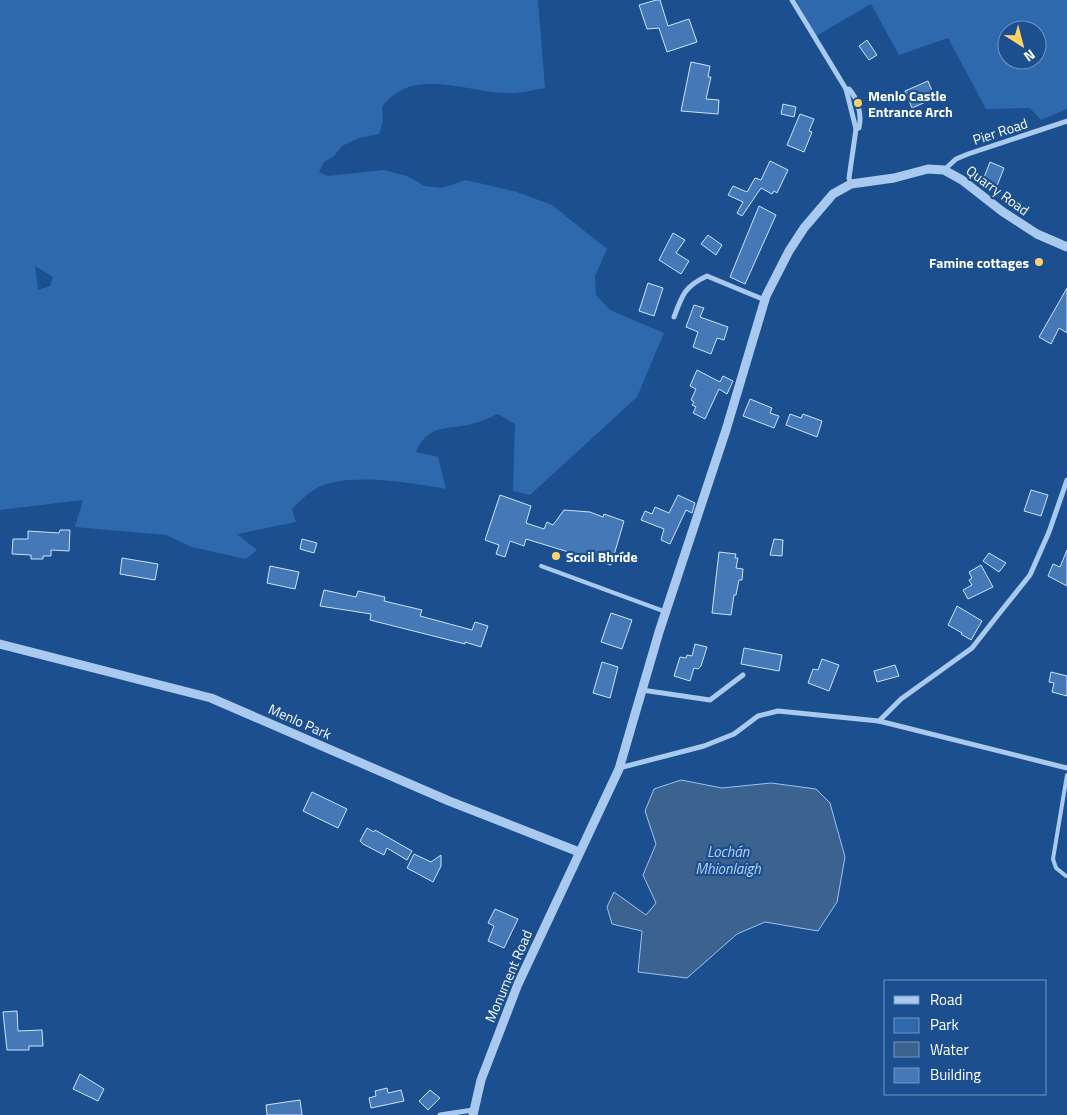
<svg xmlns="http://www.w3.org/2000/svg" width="1067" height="1115" font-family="'Titillium Web',sans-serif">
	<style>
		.green { fill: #2e69ad; fill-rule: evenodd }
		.water { fill: #3c6290; stroke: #9cc4f0 }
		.building { fill: #4478b7; stroke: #cfe3fa }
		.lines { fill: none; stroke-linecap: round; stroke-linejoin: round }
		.service { stroke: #a9c9ee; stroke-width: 4 }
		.minor { stroke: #a9c9ee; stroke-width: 5 }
		.tertiary { stroke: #a9c9ee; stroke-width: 9 }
		.poi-dot { fill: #ffd166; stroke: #1b4f8f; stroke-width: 2 }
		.labels { text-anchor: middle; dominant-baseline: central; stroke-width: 4.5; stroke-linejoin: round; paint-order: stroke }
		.poi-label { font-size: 14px; font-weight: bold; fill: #fff; stroke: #1b4f8f; text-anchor: start }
		.street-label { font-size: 14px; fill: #fff; stroke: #1b4f8f }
		.water-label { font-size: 15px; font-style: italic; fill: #b5d3f5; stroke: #1b4f8f }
	</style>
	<rect width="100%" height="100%" fill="#1b4f8f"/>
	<g class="green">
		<path d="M0 0H538L545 88C532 90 519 94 507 93 465 92 411 66 382 107L383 122 379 134 359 138 342 146 334 156 324 162 319 172 327 176 384 170 407 176 425 186 442 188 466 180 517 192 552 205 607 249 595 276 596 295 610 310 664 333 637 397 530 495 513 491 515 424 498 414C489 418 478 423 468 425 444 429 427 426 416 452L438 457 446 489C412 483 342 470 312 491 305 496 298 503 292 509L296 522 237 534 257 550 246 559 192 547 166 535 75 527 83 500 0 510ZM35 266 53 277 50 286 38 290Z"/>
		<path d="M796 0H1067V109L1041 120 1030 108 986 109 948 38 899 55 871 4 816 36ZM1007 30H1037V60H1007Z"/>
	</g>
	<path class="water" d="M681 780 722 788 771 783 816 789 830 803 845 857 837 902 818 931 765 922 737 934 687 978 638 972 642 931 612 924 607 907 614 892 646 915 656 903 643 875 656 844 645 811 654 789Z"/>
	<g class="building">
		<path d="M656 0H660L668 26 689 19 697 42 667 52 659 28 647 29 639 5Z"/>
		<path d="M867 40 877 55 869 60 859 46Z"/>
		<path d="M691 62 710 66 708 77H711L706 99 719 100 718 114 681 111Z"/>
		<path d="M928 81 935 98 912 108 905 91Z"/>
		<path d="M783 104 796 107 794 117 781 114Z"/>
		<path d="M800 114 814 119 809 131 812 132 804 152 787 145Z"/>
		<path d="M770 161 788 170 777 193 774 191 772 194 761 188 742 216 737 213 743 202 728 195 733 186 747 192 755 178 761 180Z"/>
		<path d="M990 162 1004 168 995 191 981 185Z"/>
		<path d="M759 206 776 215 745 284 730 277Z"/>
		<path d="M673 233 685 240 676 253 689 261 681 274 659 260Z"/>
		<path d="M708 235 722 245 716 255 701 244Z"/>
		<path d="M648 283 663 288 654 316 639 311Z"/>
		<path d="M1067 288V333L1059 328 1051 344 1039 337Z"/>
		<path d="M694 305 704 308 700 317 728 327 724 340 717 338 711 354 693 347 698 332 686 327Z"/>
		<path d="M697 370 720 382 723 376 733 381 727 394 719 389 705 419 693 413 696 407 692 405 694 402 691 400 696 389 690 386Z"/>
		<path d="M750 399 772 408 770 413 779 416 774 428 743 416Z"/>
		<path d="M790 414 801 418 803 414 822 421 817 437 786 425Z"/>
		<path d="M1031 490 1048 495 1041 516 1024 511Z"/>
		<path d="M500 495 531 506 526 523 544 529 547 522 553 525 564 510 590 512 603 517 604 514 624 521 611 565 526 539 524 546 510 541 505 557 496 554 499 545 485 540Z"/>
		<path d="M678 495 695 503 692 513 686 510 670 544 661 540 664 529 641 520 645 511 652 514 655 507 669 513Z"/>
		<path d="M60 530H70L69 551 51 550V556H43V559H31V555L12 554 13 539H28V531L59 533Z"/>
		<path d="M302 539 317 543 314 553 300 549Z"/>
		<path d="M774 539 783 540 782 556 770 555Z"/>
		<path d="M1067 550V586L1048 576 1053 564 1060 567Z"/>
		<path d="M719 552 736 554 735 558H738L736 568 743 569 742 580H739L736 595H734L731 615 712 613Z"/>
		<path d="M989 553 1006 563 999 572 983 561Z"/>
		<path d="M122 558 158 564 155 580 120 574Z"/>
		<path d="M981 565 993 587 968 599 963 590 972 585 969 580 972 578 969 572Z"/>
		<path d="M270 566 299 572 295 589 267 583Z"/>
		<path d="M324 590 356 597 358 591 385 597 384 601 422 610 420 616 472 630 475 622 488 626 481 647 465 642V644L370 620 371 614 320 606Z"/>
		<path d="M957 606 982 621 971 640 961 634 962 633 948 625Z"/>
		<path d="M611 613 632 620 622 649 601 642Z"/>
		<path d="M695 644 707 647 701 666 698 669 694 668 690 681 674 676 680 657 686 658 687 655 692 656Z"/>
		<path d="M744 648 782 655 779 671 741 664Z"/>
		<path d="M822 659 839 665 829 691 808 683 813 669 818 670Z"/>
		<path d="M602 662 618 667 610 698 593 693Z"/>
		<path d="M895 665 899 676 877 682 874 671Z"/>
		<path d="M1051 672 1067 676V696L1052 692 1054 683 1049 682Z"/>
		<path d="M312 792 347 809 338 828 303 811Z"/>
		<path d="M367 828 374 832 375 830 412 851 407 860 387 848 384 855 363 844 360 841Z"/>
		<path d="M414 854 431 862 441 855V866L433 882 407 868Z"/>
		<path d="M495 909 518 919 504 948 488 941 494 926 488 923Z"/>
		<path d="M17 1011 18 1031 42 1030 43 1046H29V1050H7L3 1012Z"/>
		<path d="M80 1074 104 1089 98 1101 73 1089Z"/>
		<path d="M387 1088 388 1093 401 1090 404 1101 371 1108 369 1098 376 1096 375 1091Z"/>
		<path d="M430 1090 440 1098 428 1110 419 1101Z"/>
		<path d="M300 1100 302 1115H267L266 1105Z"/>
	</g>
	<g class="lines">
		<g class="service">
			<path d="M541 566 666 612"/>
			<path d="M1066 876 1056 868 1053 859 1067 775"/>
		</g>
		<g class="minor">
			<path d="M792 0 846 89 856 129 849 178 851 184"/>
			<path d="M846 89H849C858 99 862 115 859 128L856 129"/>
			<path d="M944 170 956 159 968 154 1067 121"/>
			<path d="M674 317C682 295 685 286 707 276L765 300"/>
			<path d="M642 690 710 700 743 675"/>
			<path d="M879 721 901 699 972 648 998 615 1030 575 1049 532 1067 480"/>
			<path d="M619 768 704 746 734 734 758 716 778 711 879 721 1067 768"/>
			<path d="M440 1115 473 1110"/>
		</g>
		<g class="tertiary">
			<path d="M0 644 211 698 449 801 579 852"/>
			<path d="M473 1115 481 1080 518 984 619 769 659 632 726 430 766 296 789 251 804 228 833 194 851 184 894 178 928 169 944 170 962 180 1003 212 1037 234 1067 247"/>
		</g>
	</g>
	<g class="poi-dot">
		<circle cx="858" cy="103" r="5"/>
		<circle cx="1039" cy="262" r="5"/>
		<circle cx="556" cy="556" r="5"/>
	</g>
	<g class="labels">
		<g class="poi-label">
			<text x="868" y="95">Menlo Castle<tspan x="868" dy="16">Entrance Arch</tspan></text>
			<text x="1029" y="262" text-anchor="end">Famine cottages</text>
			<text x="566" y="556">Scoil Bhríde</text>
		</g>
		<g class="street-label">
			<text transform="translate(1000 131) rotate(-18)">Pier Road</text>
			<text transform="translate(998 190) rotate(36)">Quarry Road</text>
			<text transform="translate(300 721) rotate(24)">Menlo Park</text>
			<text transform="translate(508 976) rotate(-67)">Monument Road</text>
		</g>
		<g class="water-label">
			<text x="728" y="851">Lochán<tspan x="728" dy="17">Mhionlaigh</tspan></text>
		</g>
	</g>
	<rect x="884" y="980" width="162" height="115" fill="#1b4f8f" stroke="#7695bc"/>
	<rect x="894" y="996" width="25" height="8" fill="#a9c9ee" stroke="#7695bc"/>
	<text x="930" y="1005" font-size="15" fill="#ffffff">Road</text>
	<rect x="894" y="1018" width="25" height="15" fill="#2e69ad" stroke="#7695bc"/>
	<text x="930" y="1030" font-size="15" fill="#ffffff">Park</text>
	<rect x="894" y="1042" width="25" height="15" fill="#3c6290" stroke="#7695bc"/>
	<text x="930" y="1055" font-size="15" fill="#ffffff">Water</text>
	<rect x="894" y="1068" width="25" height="15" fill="#4478b7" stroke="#7695bc"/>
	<text x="930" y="1080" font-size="15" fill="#ffffff">Building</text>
	<g transform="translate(1022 45) rotate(144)"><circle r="24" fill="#1b4f8f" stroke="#7695bc"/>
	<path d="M0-4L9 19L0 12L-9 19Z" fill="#ffd166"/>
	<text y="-8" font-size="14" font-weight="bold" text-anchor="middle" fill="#ffffff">N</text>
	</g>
</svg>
